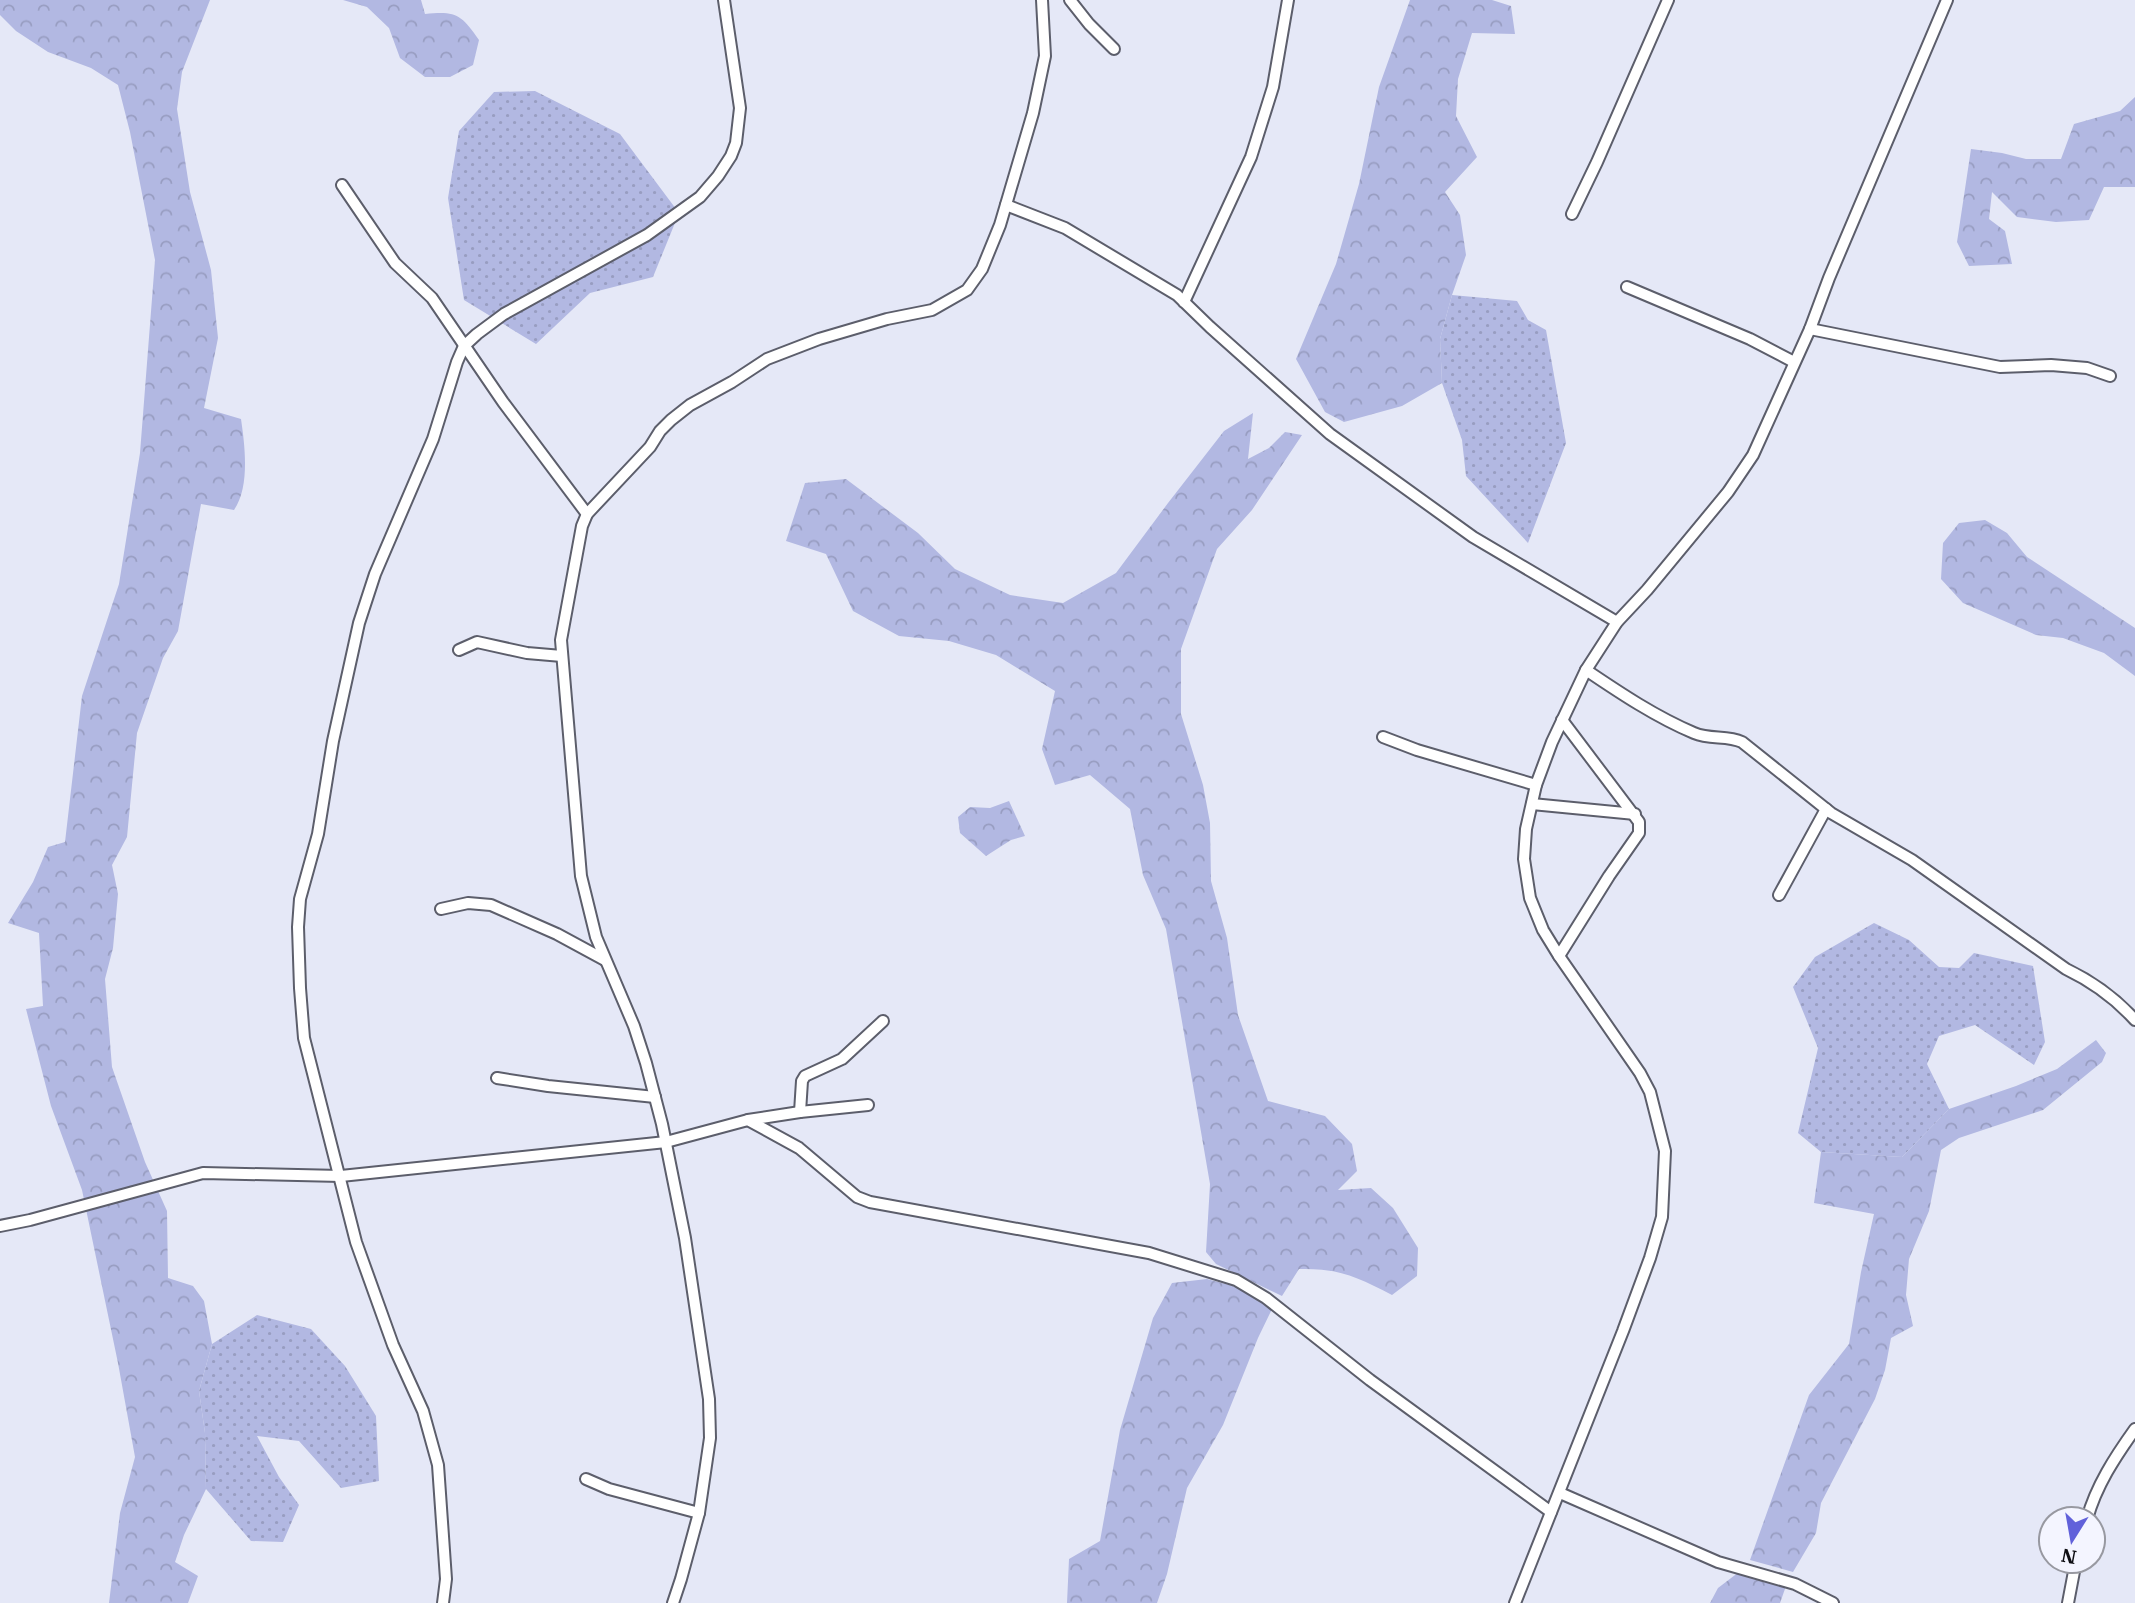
<svg xmlns="http://www.w3.org/2000/svg" width="2135" height="1603" font-family="'IBM Plex Serif',serif">
	<style>
		.grass { fill: url(#grass-dots) }
		.forest { fill: url(#forest-crowns) }
		.lines { fill: none; stroke-linecap: round; stroke-linejoin: round }
		.minor-casing { stroke: #5c5e6b; stroke-width: 14 }
		.minor { stroke: #fff; stroke-width: 10 }
	</style>
	<defs>
		<pattern id="grass-dots" width="8" height="8" patternUnits="userSpaceOnUse" patternTransform="scale(1.75)"><rect width="8" height="8" fill="#b2b8e2"/><path d="M2 2h.1M6 6h.1" fill="none" stroke="#989dc1" stroke-width="1.8" stroke-linecap="round"/></pattern>
		<pattern id="forest-crowns" width="20" height="18" patternUnits="userSpaceOnUse" patternTransform="scale(1.75)"><rect width="20" height="18" fill="#b2b8e2"/><path d="M2 6a3 3 0 1 1 6 0M12 15a3 3 0 1 1 6 0" fill="none" stroke="#989dc1"/></pattern>
	</defs>
	<rect width="100%" height="100%" fill="#e5e8f7"/>
	<g class="grass">
		<path d="M535 91 620 134 679 213 653 277 590 293 536 344 464 300 448 198 459 131 494 92Z"/>
		<path d="M1452 295 1517 301 1528 320 1546 330 1566 443 1528 543 1466 476 1462 440 1442 383 1440 339Z"/>
		<path d="M1874 923 1909 940 1939 967 1959 968 1974 953 2033 966 2045 1042 2034 1065 1975 1025 1939 1036 1927 1064 1949 1109 1902 1157 1821 1152 1798 1133 1818 1048 1793 987 1815 957Z"/>
		<path d="M257 1315 311 1329 345 1366 376 1416 379 1481 341 1488 299 1441 257 1436 279 1477 299 1505 283 1542 251 1541 206 1489 205 1433 199 1391 212 1344Z"/>
	</g>
	<g class="forest">
		<path d="M0 0H210L182 72 177 109 190 192 211 270 218 338 204 408 241 419C245 446 250 487 234 510L201 504 178 631 163 658 137 733 127 837 112 865 118 894 113 948 105 979 112 1067 145 1162 167 1211 168 1278 193 1286 204 1301 212 1344 199 1391 205 1433 206 1489 184 1535 175 1562 198 1576 188 1603H109L120 1513 135 1457 118 1363 82 1190 51 1106 26 1009 43 1006 39 933 8 923 33 882 48 847 65 842 82 696 119 584 140 453 155 260 130 132 118 85 91 68 48 52 16 31 0 15Z"/>
		<path d="M343 0H421L425 14C456 11 461 14 479 40L473 65 450 77H425L400 58 389 28 367 7Z"/>
		<path d="M1410 0H1492L1511 6 1515 34 1472 33 1458 79 1456 116 1477 157 1445 192 1460 215 1466 255 1452 295 1440 339 1442 383 1402 406 1344 422 1325 412 1296 359 1336 264 1359 184 1379 87Z"/>
		<path d="M2135 97V187H2104L2089 220 2056 222 2017 217 1992 192 1989 219 2005 231 2012 264 1969 266 1957 242 1971 149 2002 153 2026 159H2061L2074 124 2120 111Z"/>
		<path d="M1253 413 1248 459 1269 448 1285 432 1302 435 1252 510 1217 549 1181 649V714L1203 785 1210 823 1211 881 1227 938 1238 1015 1268 1101 1325 1116 1352 1144 1357 1171 1338 1190 1371 1188 1393 1208 1418 1248 1417 1276 1392 1295C1357 1277 1339 1268 1299 1269L1282 1296 1216 1264 1206 1252 1210 1184 1166 929 1143 875 1130 809 1090 775 1055 785 1042 749 1055 691 996 655 949 641 899 636 853 611 826 554 786 541 805 483 846 479 918 533 955 569 1010 595 1063 603 1116 573 1168 503 1224 431Z"/>
		<path d="M1985 520 2007 533 2027 557 2135 628V676L2104 653 2063 638 2036 635 1963 603 1941 579 1943 543 1959 523Z"/>
		<path d="M1009 801 1025 836 1011 840 986 856 960 833 958 817 970 807 990 808Z"/>
		<path d="M2096 1040 2106 1053 2102 1062 2043 1110 1959 1138 1941 1150 1929 1211 1909 1259 1906 1295 1913 1326 1891 1338 1885 1370 1875 1399 1821 1503 1816 1533 1793 1572 1750 1560 1809 1395 1849 1344 1861 1272 1874 1214 1814 1203 1821 1152 1902 1157 1949 1109 2016 1086 2057 1069Z"/>
		<path d="M1207 1279 1240 1288 1272 1309 1258 1338 1223 1425 1187 1488 1167 1574 1157 1603H1067L1069 1559 1100 1541 1120 1430 1153 1318 1172 1283Z"/>
		<path d="M1739 1572 1786 1586 1780 1603H1710L1718 1588Z"/>
	</g>
	<g class="lines">
		<g class="minor-casing">
			<g id="minor">
				<path d="M1070 0 1089 24 1114 49"/>
				<path d="M342 185 395 263 432 298 503 402 587 514"/>
				<path d="M1006 205 1065 228 1177 295 1210 327 1330 434 1473 537 1617 622"/>
				<path d="M1572 214 1597 162 1668 0"/>
				<path d="M1627 287 1750 339 1794 362"/>
				<path d="M1184 302 1251 157 1273 87 1288 0"/>
				<path d="M1810 329 2000 367 2051 365 2087 368 2110 376"/>
				<path d="M459 650 477 642 527 653 562 656"/>
				<path d="M1586 670C1620 693 1656 717 1694 733 1710 740 1727 735 1742 742L1831 813 1912 860 2066 969C2091 981 2116 999 2135 1020"/>
				<path d="M1383 737 1417 750 1536 785"/>
				<path d="M1532 804 1635 814"/>
				<path d="M1779 895 1826 809"/>
				<path d="M441 909 468 903 491 905 557 934 605 960"/>
				<path d="M1559 956 1609 876 1639 833V822L1562 720"/>
				<path d="M497 1078 548 1086 655 1097"/>
				<path d="M800 1112 802 1081 805 1076 842 1059 883 1021"/>
				<path d="M748 1120 800 1112 868 1105"/>
				<path d="M0 1226 30 1220 203 1173 341 1176 666 1142 748 1120 799 1148 857 1197 870 1202 1149 1253 1236 1280 1266 1298 1370 1380 1551 1512"/>
				<path d="M586 1479 609 1489 699 1513"/>
				<path d="M1560 1493 1718 1562 1795 1584 1833 1603"/>
				<path d="M2087 1519C2096 1486 2115 1457 2135 1429"/>
				<path d="M443 1603 446 1579 438 1465 423 1411 393 1345 356 1242 304 1038 300 988 298 927 300 899 318 834 333 741 359 623 375 574 433 439 457 362 464 346 477 334 504 314 647 235 700 197 718 176 731 156 736 143 740 108 724 0"/>
				<path d="M673 1603 681 1579 699 1513 710 1438 709 1399 685 1238 662 1124 646 1063 634 1026 596 937 581 876 561 640 582 526 587 514 650 447 660 431 671 420 690 405 732 382 767 359 819 339 887 319 932 310 967 290 982 269 1000 225 1033 113 1045 56 1042 0"/>
				<path d="M1515 1603 1623 1331 1650 1258 1662 1217 1665 1151 1650 1092 1640 1073 1559 956 1543 930 1530 898 1524 859 1526 829 1536 785 1552 742 1586 670 1617 622 1647 590 1728 492 1753 455 1810 329 1829 278 1947 0"/>
				<path d="M2068 1603 2076 1561"/>
			</g>
		</g>
		<use href="#minor" class="minor"/>
	</g>
	<g transform="translate(2072 1540) rotate(191)"><circle r="33" fill="#f4f5ff" stroke="#9899a1" stroke-width="2"/>
	<path d="M0-5L12 26L0 18L-12 26Z" fill="#6161da"/>
	<text y="-10" font-size="19" font-weight="bold" text-anchor="middle" fill="#0e0e13">N</text>
	</g>
</svg>
